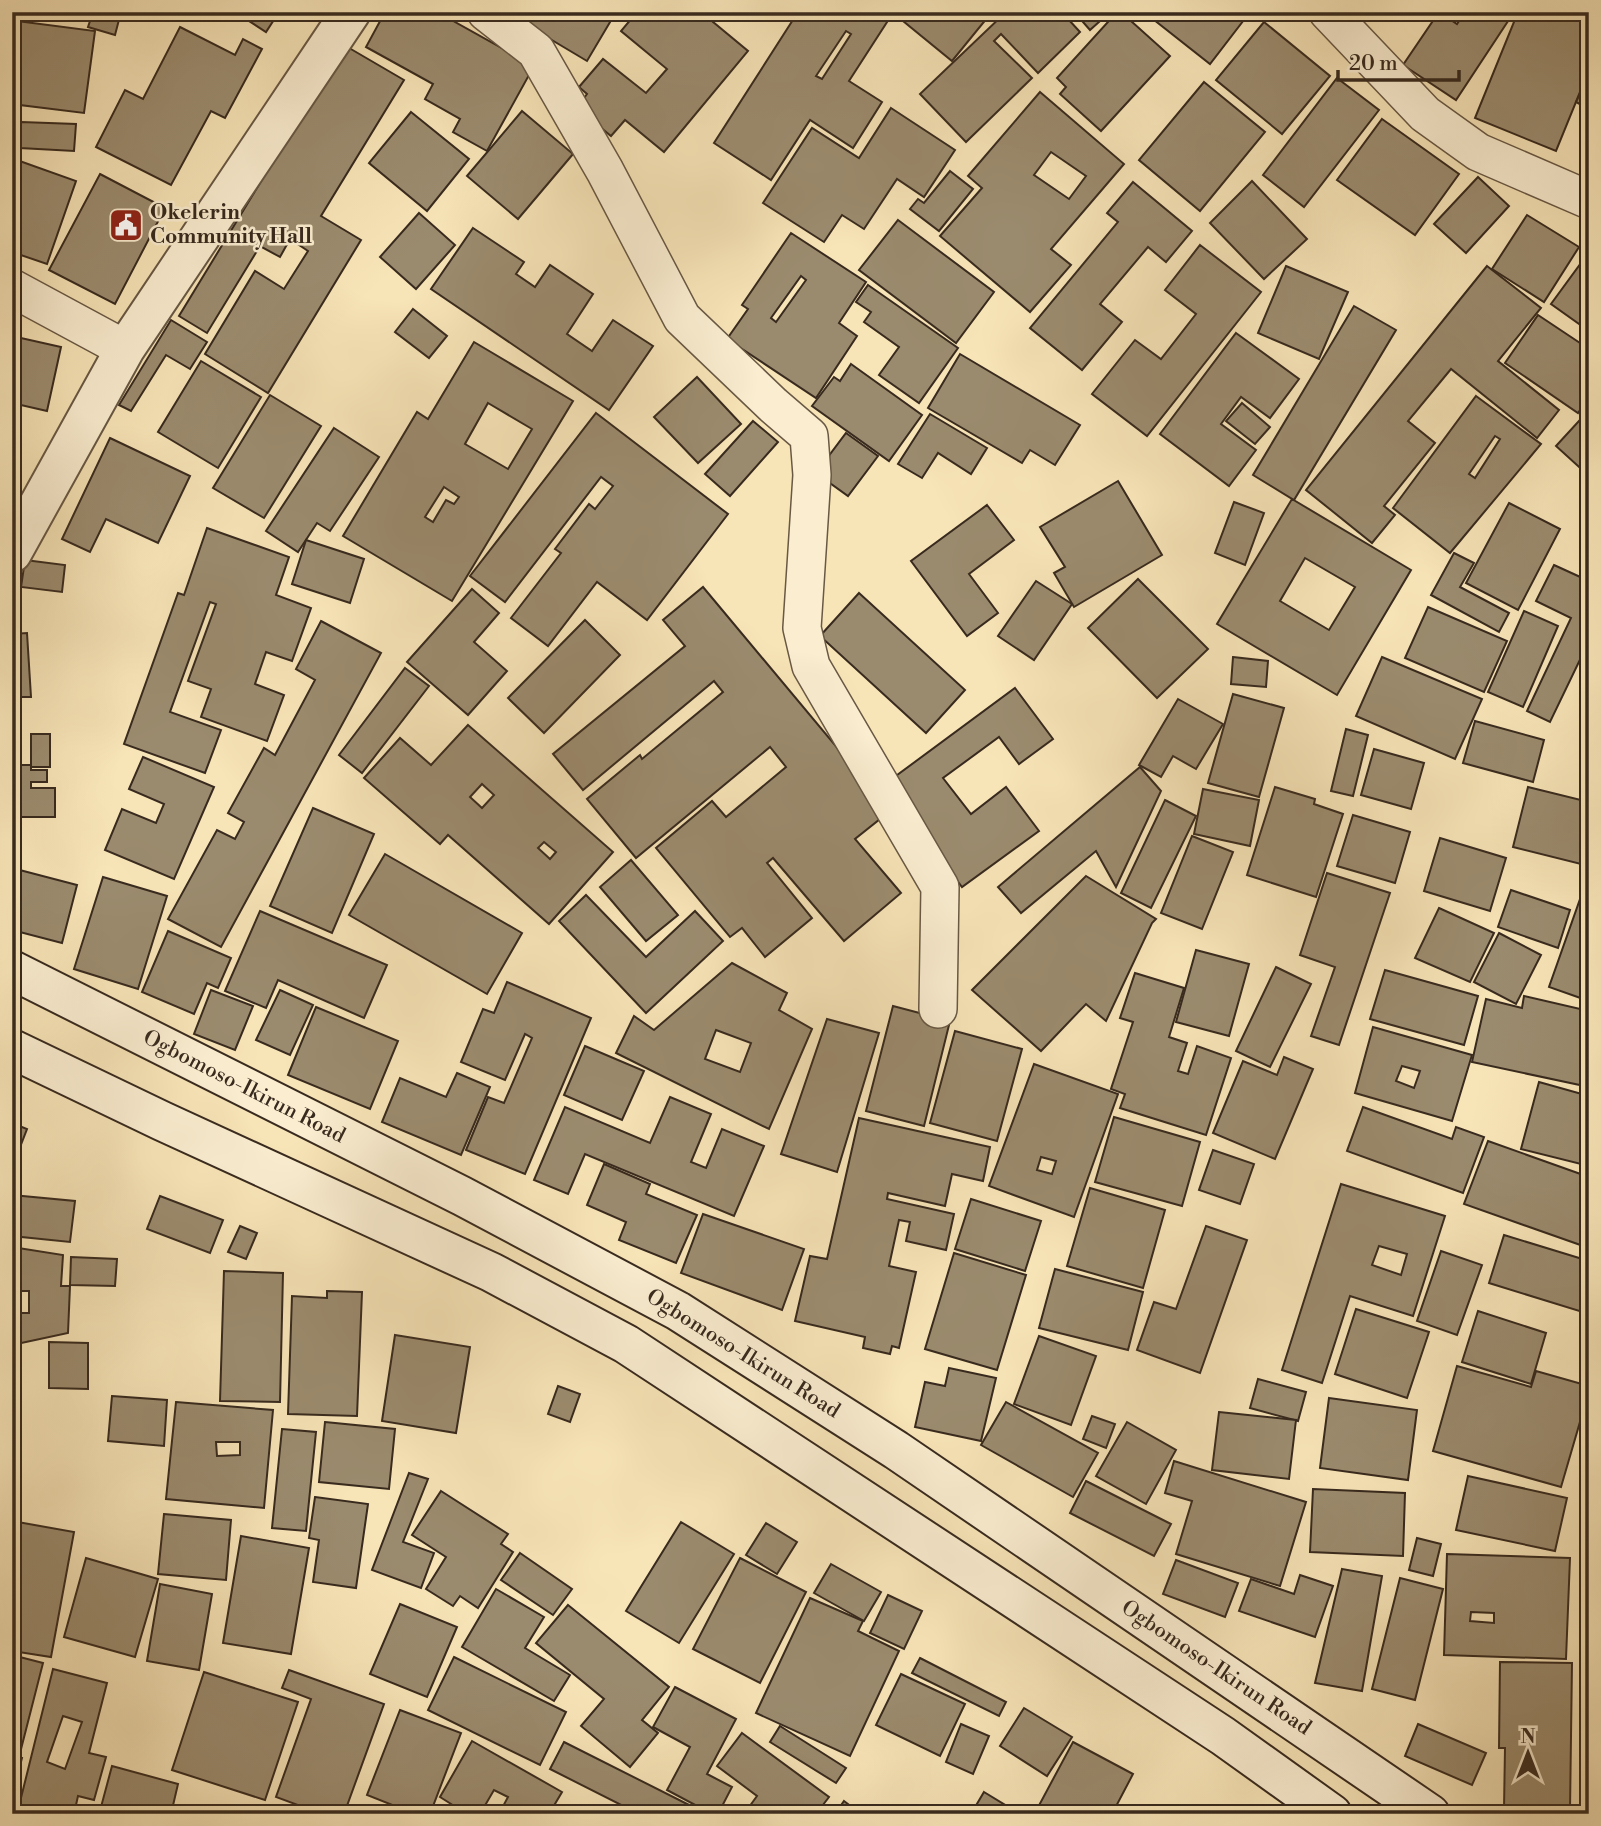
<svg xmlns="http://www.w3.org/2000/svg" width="1601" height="1826" font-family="'Libre Bodoni',serif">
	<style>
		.building { fill: #9b8b6e; stroke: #382a1e; stroke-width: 2; fill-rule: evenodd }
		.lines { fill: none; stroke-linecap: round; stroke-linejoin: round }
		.minor-casing { stroke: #685844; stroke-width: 40 }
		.tertiary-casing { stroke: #685844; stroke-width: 42 }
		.secondary-casing { stroke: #382a1e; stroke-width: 42 }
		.minor { stroke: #faedd0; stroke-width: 37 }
		.tertiary { stroke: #faedd0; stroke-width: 38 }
		.secondary { stroke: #faedd0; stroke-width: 38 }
		.labels { text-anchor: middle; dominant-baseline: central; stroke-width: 5; stroke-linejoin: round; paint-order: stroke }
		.poi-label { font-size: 21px; font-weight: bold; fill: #382a1e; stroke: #faedd0; text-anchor: start }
		.street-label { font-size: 21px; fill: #382a1e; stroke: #faedd0 }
	</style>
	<rect width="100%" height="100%" fill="#f7e4b7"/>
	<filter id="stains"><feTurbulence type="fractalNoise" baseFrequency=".00286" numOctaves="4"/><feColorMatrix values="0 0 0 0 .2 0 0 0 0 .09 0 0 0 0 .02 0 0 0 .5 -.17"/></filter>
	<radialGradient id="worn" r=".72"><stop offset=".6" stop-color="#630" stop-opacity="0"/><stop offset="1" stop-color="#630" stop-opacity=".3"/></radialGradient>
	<g class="building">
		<path d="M93 12H121L115 35 88 27Z"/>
		<path d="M235 12H279L266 32Z"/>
		<path d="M385 12H437L534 66 487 151 453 132 460 119 425 99 433 84 366 47Z"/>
		<path d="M505 12H616L587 61Z"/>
		<path d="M637 12H701L748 51 664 152 625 120 611 136 577 108 587 94 579 87 603 59 646 93 667 69 621 31Z"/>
		<path d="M798 12H879L889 19 849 81 882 102 853 148 810 120 771 180 714 143ZM846 31 851 34 822 79 816 76Z"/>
		<path d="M892 12H992L952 61Z"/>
		<path d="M1006 12H1075L1068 19 1080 32 1038 73 1001 34 994 41 1032 78 966 142 920 94Z"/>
		<path d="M1078 12H1110L1090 30 1076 14Z"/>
		<path d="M1117 12H1121L1170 56 1101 131 1060 94 1066 87 1057 78Z"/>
		<path d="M1144 12H1250L1210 64Z"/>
		<path d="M1439 12 1457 24 1465 12H1514L1456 100 1403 65Z"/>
		<path d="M1518 12H1589V70L1556 151 1475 118Z"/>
		<path d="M17 21 95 31 84 113 12 104V57Z"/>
		<path d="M1264 22 1330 76 1282 134 1216 80Z"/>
		<path d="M180 27 235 55 243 39 262 49 225 118 211 111 171 185 96 147 125 90 143 99Z"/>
		<path d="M344 45 404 80 321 216 361 240 268 393 205 354 255 271 284 289 308 251 290 239 280 257 260 246 207 333 179 316Z"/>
		<path d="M1589 75V109L1576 102Z"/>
		<path d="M1337 78 1379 110 1304 207 1263 175Z"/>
		<path d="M1204 82 1265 132 1200 211 1139 160Z"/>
		<path d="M1040 92 1124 164 1051 249 1071 265 1030 312 940 236 982 188 968 176ZM1051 152 1086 176 1069 199 1034 175Z"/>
		<path d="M891 108 955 150 924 197 897 179 864 229 842 215 824 242 763 203 812 128 859 158Z"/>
		<path d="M522 111 573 154 518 219 467 176Z"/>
		<path d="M411 112 469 159 427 211 369 163Z"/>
		<path d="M1382 119 1459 174 1415 235 1337 180Z"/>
		<path d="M21 122 76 124 74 151 20 148Z"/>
		<path d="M14 159 76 181 47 264 12 252V164Z"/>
		<path d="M950 171 973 189 939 231 910 209 918 199 924 203Z"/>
		<path d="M100 174 165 208 115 304 49 270Z"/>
		<path d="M1478 177 1509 206 1466 253 1434 224Z"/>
		<path d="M1252 181 1307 239 1264 279 1210 223Z"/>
		<path d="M1133 182 1192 231 1166 262 1148 247 1100 304 1122 322 1082 370 1030 328 1118 222 1107 213Z"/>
		<path d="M419 213 455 245 416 289 380 257Z"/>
		<path d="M1527 215 1579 247 1544 302 1492 269Z"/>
		<path d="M898 220 994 292 956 343 859 270Z"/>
		<path d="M473 228 524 262 516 274 535 287 550 265 593 294 567 334 592 351 613 320 653 346 609 410 431 289Z"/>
		<path d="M791 233 866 282 839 323 857 336 816 398 727 339 748 309 742 305ZM801 276 806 280 776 322 771 318Z"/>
		<path d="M1200 245 1261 292 1147 436 1092 394 1135 340 1161 359 1196 314 1165 290Z"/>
		<path d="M1589 252V331L1551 304Z"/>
		<path d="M1286 266 1348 292 1319 359 1258 333Z"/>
		<path d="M1487 266 1541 308 1498 361 1559 410 1537 438 1451 369 1408 421 1435 443 1384 506 1395 515 1372 543 1306 490Z"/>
		<path d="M868 285 958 348 919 403 879 375 899 347 864 322 871 312 856 302Z"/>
		<path d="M1354 306 1396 330 1294 500 1253 475Z"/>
		<path d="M413 309 447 336 429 358 395 332Z"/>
		<path d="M1538 315 1589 349V397L1578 413 1505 363Z"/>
		<path d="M171 320 207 342 190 369 166 355 131 411 119 405Z"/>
		<path d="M1236 333 1299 379 1270 418 1241 397 1221 424 1256 450 1229 486 1160 434Z"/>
		<path d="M12 336 61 347 47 411 12 403Z"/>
		<path d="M474 342 573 401 452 601 343 536 417 412 428 419ZM488 403 532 429 508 469 465 444ZM444 487 459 497 454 504 446 500 433 522 425 517Z"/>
		<path d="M960 354 1080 425 1055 465 1030 450 1022 463 928 408Z"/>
		<path d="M201 361 261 397 218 468 158 432Z"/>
		<path d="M851 364 922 415 889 461 812 406 834 377 840 381Z"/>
		<path d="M697 377 741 424 698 463 654 417Z"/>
		<path d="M270 395 321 426 264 518 213 488Z"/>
		<path d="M1476 396 1541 444 1450 553 1393 508ZM1495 436 1500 439 1475 478 1469 474Z"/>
		<path d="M1242 403 1270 427 1255 444 1226 421Z"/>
		<path d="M1589 410V476L1556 446Z"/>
		<path d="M596 413 728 514 647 620 597 582 548 646 511 618 561 553 555 549 589 504 595 509 613 486 601 477 505 602 470 576Z"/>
		<path d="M930 414 987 448 971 474 938 453 922 478 898 464Z"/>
		<path d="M753 421 778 442 730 496 705 474Z"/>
		<path d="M334 428 379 457 330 531 317 523 298 552 266 531Z"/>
		<path d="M846 433 878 456 848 496 816 473Z"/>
		<path d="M110 438 190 476 158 543 106 519 90 552 62 539Z"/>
		<path d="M12 445 19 447 12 463Z"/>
		<path d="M1118 481 1162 555 1074 607 1054 573 1065 567 1040 527Z"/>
		<path d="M1292 499 1411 570 1337 695 1217 624ZM1305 558 1355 587 1329 630 1280 601Z"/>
		<path d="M1234 502 1264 513 1245 565 1215 553Z"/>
		<path d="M1509 503 1560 529 1518 610 1466 583Z"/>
		<path d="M987 505 1014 540 969 574 998 613 967 636 911 561Z"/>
		<path d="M207 528 289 557 276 595 311 608 292 661 266 652 255 684 284 695 267 741 201 717 211 689 188 681 216 604 210 602 170 712 221 730 205 773 124 744 178 593 184 595Z"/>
		<path d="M306 540 364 559 350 603 292 584Z"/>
		<path d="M1454 553 1474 563 1460 587 1509 613 1499 632 1431 595Z"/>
		<path d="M25 560 65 565 62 592 21 587Z"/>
		<path d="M1554 565 1589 581V641L1550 722 1527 711 1571 618 1536 601Z"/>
		<path d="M1138 579 1208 649 1157 698 1088 628Z"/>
		<path d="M1036 581 1072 604 1034 660 998 636Z"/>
		<path d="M703 587 890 811 855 839 901 893 844 941 773 858 767 863 812 918 765 957 742 928 730 937 656 848 712 801 726 817 786 767 770 747 636 858 587 799 640 755 642 759 723 692 714 681 583 790 553 754 685 646 663 620Z"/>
		<path d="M472 589 499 613 474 642 507 671 468 715 407 662Z"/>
		<path d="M859 593 965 690 926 733 820 636Z"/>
		<path d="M1428 607 1507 641 1484 692 1405 658Z"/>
		<path d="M1524 611 1558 626 1523 707 1488 692Z"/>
		<path d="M585 620 620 655 544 733 508 698Z"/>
		<path d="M321 621 381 653 221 947 168 919 217 830 235 839 244 822 228 813 264 748 275 755 315 680 296 669Z"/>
		<path d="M27 633 31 697H12V634Z"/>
		<path d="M1233 657 1268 661 1266 687 1231 684Z"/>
		<path d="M1382 657 1482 699 1455 759 1356 716Z"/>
		<path d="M405 668 429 686 362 773 339 755Z"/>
		<path d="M1015 688 1053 739 1019 764 999 737 943 778 971 814 1006 787 1039 831 962 887 885 784Z"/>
		<path d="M1233 694 1284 708 1259 797 1208 783Z"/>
		<path d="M1178 699 1223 724 1196 769 1173 756 1161 777 1139 765Z"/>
		<path d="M1475 721 1544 740 1533 782 1463 763Z"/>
		<path d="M468 725 613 852 549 924 448 835 440 844 364 778 400 738 431 765ZM482 784 494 795 482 808 470 797ZM544 842 556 852 550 859 538 848Z"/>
		<path d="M1346 729 1368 735 1353 796 1331 791Z"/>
		<rect x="31" y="734" width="19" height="33"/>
		<path d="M1374 749 1424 763 1411 809 1361 795Z"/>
		<path d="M143 757 214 787 174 879 105 850 122 809 156 823 164 804 129 789Z"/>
		<path d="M12 765H31V770H47V782H31V788H55V817H12Z"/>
		<path d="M1140 767 1161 791 1116 887 1096 851 1021 913 998 887Z"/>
		<path d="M1275 787 1315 799 1314 804 1343 814 1316 897 1247 875Z"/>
		<path d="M1528 787 1589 802V866L1513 847Z"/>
		<path d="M1203 789 1259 800 1250 846 1194 834Z"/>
		<path d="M1165 800 1196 816 1151 908 1121 893Z"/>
		<path d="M313 808 374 834 332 933 270 906Z"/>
		<path d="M1353 815 1410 832 1395 883 1337 866Z"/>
		<path d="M1192 836 1233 852 1202 929 1161 913Z"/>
		<path d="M1440 838 1506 858 1490 911 1424 891Z"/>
		<path d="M385 854 522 933 487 994 349 915Z"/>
		<path d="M631 860 678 915 646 941 600 887Z"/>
		<path d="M12 868 77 885 62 943 12 930Z"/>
		<path d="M1327 873 1390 893 1339 1045 1311 1036 1335 967 1300 955Z"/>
		<path d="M1086 876 1156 919 1152 923 1106 1021 1086 1004 1041 1051 972 990Z"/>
		<path d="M103 877 167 896 138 989 74 969Z"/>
		<path d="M1585 885 1589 886V1001L1549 987Z"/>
		<path d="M1511 890 1570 910 1558 948 1498 927Z"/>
		<path d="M586 895 646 957 695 911 723 941 646 1013 559 921Z"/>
		<path d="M1439 908 1494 933 1470 982 1415 958Z"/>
		<path d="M260 911 387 965 364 1018 278 980 266 1008 225 991Z"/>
		<path d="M168 931 231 958 218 988 207 983 194 1014 142 992Z"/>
		<path d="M1499 933 1541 955 1516 1004 1474 982Z"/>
		<path d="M1196 950 1249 964 1229 1036 1176 1022Z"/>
		<path d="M732 963 787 993 779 1010 812 1029 769 1129 616 1053 634 1016 654 1030ZM716 1030 751 1043 740 1072 705 1059Z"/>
		<path d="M1276 967 1311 984 1270 1067 1236 1051Z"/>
		<path d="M1385 970 1478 996 1464 1045 1370 1019Z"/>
		<path d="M1135 973 1184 988 1169 1037 1187 1043 1178 1071 1188 1074 1197 1046 1231 1058 1206 1135 1120 1108 1125 1094 1111 1089 1133 1022 1120 1018Z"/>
		<path d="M507 982 591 1018 525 1174 466 1150 488 1097 504 1103 532 1038 525 1034 505 1080 461 1062 483 1009 494 1013Z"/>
		<path d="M211 990 253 1006 235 1050 194 1034Z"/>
		<path d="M280 990 313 1005 290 1055 256 1040Z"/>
		<path d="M1524 996 1589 1011V1087L1472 1062 1486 999 1522 1008Z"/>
		<path d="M893 1006 950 1021 924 1126 866 1111Z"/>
		<path d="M316 1007 398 1041 370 1109 288 1075Z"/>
		<path d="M827 1019 879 1033 837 1172 781 1154Z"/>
		<path d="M1373 1027 1472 1055 1452 1121 1355 1093ZM1402 1066 1420 1071 1414 1088 1396 1081Z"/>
		<path d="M955 1031 1022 1049 997 1141 930 1123Z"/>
		<path d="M585 1046 644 1071 622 1120 564 1095Z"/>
		<path d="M1284 1057 1313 1069 1275 1159 1213 1133 1243 1061 1277 1075Z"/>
		<path d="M1034 1064 1118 1094 1074 1217 989 1186ZM1041 1157 1056 1161 1052 1174 1037 1170Z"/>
		<path d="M457 1073 490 1087 461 1155 382 1122 400 1078 446 1097Z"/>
		<path d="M1539 1082 1589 1096V1166L1521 1149Z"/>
		<path d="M670 1097 711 1114 691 1162 706 1168 722 1129 764 1146 734 1216 585 1154 568 1194 534 1180 565 1107 650 1143Z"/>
		<path d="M1363 1107 1452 1139 1456 1127 1484 1137 1463 1193 1347 1151Z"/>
		<path d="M1114 1117 1200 1142 1182 1206 1095 1182Z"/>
		<path d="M859 1118 990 1147 983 1181 952 1174 945 1206 888 1193 887 1199 954 1214 946 1250 906 1241 910 1222 899 1220 889 1266 916 1272 899 1348 892 1346 890 1354 863 1348 865 1337 795 1321 810 1256 827 1259Z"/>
		<path d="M12 1123 27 1129 12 1168Z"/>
		<path d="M1488 1141 1589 1177V1248L1464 1204Z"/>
		<path d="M1213 1150 1254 1164 1240 1204 1199 1190Z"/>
		<path d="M604 1164 650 1184 646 1194 697 1215 676 1263 619 1240 626 1222 587 1205Z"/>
		<path d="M1341 1184 1445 1216 1413 1316 1350 1296 1322 1383 1282 1370ZM1379 1246 1407 1254 1401 1275 1372 1265Z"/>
		<path d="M1090 1188 1165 1210 1143 1288 1067 1266Z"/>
		<path d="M12 1195 75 1201 70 1242 12 1236Z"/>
		<path d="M160 1196 223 1220 210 1253 147 1229Z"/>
		<path d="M971 1199 1041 1221 1025 1271 955 1249Z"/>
		<path d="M703 1214 804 1249 782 1310 681 1273Z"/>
		<path d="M240 1226 257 1233 246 1259 228 1252Z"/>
		<path d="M1206 1226 1247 1240 1200 1373 1137 1350 1154 1302 1176 1309Z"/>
		<path d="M1504 1235 1589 1261V1314L1489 1283Z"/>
		<path d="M12 1247 63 1255 61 1286H70L68 1333 12 1345V1313H29V1291H12Z"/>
		<path d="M1441 1251 1482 1265 1457 1335 1417 1321Z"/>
		<path d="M954 1253 1026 1275 997 1370 925 1349Z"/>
		<path d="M71 1257 117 1259 115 1286 70 1285Z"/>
		<path d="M1055 1269 1143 1292 1128 1350 1039 1328Z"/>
		<path d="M224 1271 283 1273 280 1402 220 1401Z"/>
		<path d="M327 1291 362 1292 357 1416 288 1414 292 1296 327 1298Z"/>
		<path d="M1356 1309 1429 1332 1407 1398 1335 1374Z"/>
		<path d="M1478 1311 1546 1333 1531 1384 1462 1362Z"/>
		<path d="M395 1335 470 1347 456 1433 382 1421Z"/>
		<path d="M1039 1336 1096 1356 1071 1425 1014 1404Z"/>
		<path d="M49 1342 88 1343V1389L49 1388Z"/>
		<path d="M1457 1366 1531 1387 1536 1371 1589 1386V1391L1561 1487 1433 1451Z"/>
		<path d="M949 1368 996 1378 981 1441 915 1427 925 1382 945 1386Z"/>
		<path d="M1258 1379 1306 1392 1298 1421 1250 1408Z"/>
		<path d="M558 1386 580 1394 570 1422 548 1414Z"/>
		<path d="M112 1396 167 1400 164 1446 108 1441Z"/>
		<path d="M1329 1398 1417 1410 1408 1480 1320 1468Z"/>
		<path d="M176 1402 273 1410 264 1508 166 1499ZM216 1442H240V1455L217 1456Z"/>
		<path d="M1006 1402 1098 1453 1073 1497 981 1445Z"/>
		<path d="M1219 1412 1296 1420 1289 1479 1212 1470Z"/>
		<path d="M1092 1416 1115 1424 1106 1448 1083 1439Z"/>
		<path d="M325 1422 395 1429 389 1489 319 1482Z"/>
		<path d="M1127 1422 1176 1450 1146 1504 1096 1476Z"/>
		<path d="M282 1429 316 1432 306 1531 272 1528Z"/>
		<path d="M1174 1461 1306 1502 1280 1586 1176 1554 1192 1501 1165 1493Z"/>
		<path d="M409 1473 428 1479 403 1542 434 1553 421 1588 372 1570Z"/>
		<path d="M1468 1476 1567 1498 1555 1551 1456 1530Z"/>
		<path d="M1086 1481 1171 1524 1154 1556 1070 1513Z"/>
		<path d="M1313 1489 1405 1493 1403 1556 1310 1552Z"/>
		<path d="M441 1491 508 1534 501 1544 513 1552 478 1608 460 1596 453 1606 426 1589 446 1557 412 1535Z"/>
		<path d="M315 1497 368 1504 356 1588 313 1582 319 1540 309 1538Z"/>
		<path d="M164 1514 231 1520 226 1580 158 1574Z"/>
		<path d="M12 1521 74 1532 51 1657 12 1651V1578L17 1555 12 1554Z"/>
		<path d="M681 1522 734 1554 679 1643 626 1611Z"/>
		<path d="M766 1523 797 1542 777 1574 746 1555Z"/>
		<path d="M241 1536 309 1548 291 1654 223 1643Z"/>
		<path d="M1417 1538 1441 1544 1433 1576 1409 1570Z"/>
		<path d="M520 1553 572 1589 553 1615 501 1580Z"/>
		<path d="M1447 1554 1570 1558 1566 1659 1444 1655ZM1471 1612 1494 1613V1623L1470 1621Z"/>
		<path d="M86 1558 158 1579 135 1657 64 1637Z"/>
		<path d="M740 1558 806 1592 760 1683 693 1649Z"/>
		<path d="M1176 1560 1238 1583 1225 1617 1163 1594Z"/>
		<path d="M831 1564 881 1592 864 1621 814 1593Z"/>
		<path d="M1342 1569 1382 1576 1362 1691 1315 1683Z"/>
		<path d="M1300 1575 1333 1586 1315 1637 1239 1611 1251 1579 1294 1594Z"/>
		<path d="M1400 1578 1443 1589 1415 1700 1372 1689Z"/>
		<path d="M160 1584 212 1594 199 1670 147 1661Z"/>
		<path d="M496 1589 544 1617 525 1648 570 1675 554 1701 462 1647Z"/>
		<path d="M888 1595 922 1611 904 1649 870 1633Z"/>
		<path d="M810 1598 863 1621 858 1631 899 1651 850 1756 756 1713Z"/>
		<path d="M400 1604 457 1627 427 1697 370 1674Z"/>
		<path d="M568 1605 669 1687 642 1720 658 1733 630 1767 581 1726 604 1699 536 1643Z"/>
		<path d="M12 1655 43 1663 19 1757 22 1758 12 1796Z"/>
		<path d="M454 1657 566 1712 540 1765 428 1710Z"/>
		<path d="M920 1658 1006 1702 999 1716 912 1673Z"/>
		<path d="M1500 1662 1572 1663 1570 1810 1504 1809 1505 1748H1499Z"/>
		<path d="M53 1669 107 1683 89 1753 106 1757 94 1800 78 1796 74 1814H17ZM63 1716 82 1722 65 1769 47 1762Z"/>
		<path d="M289 1670 384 1704 344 1814H322L276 1797 311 1699 282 1688Z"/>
		<path d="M204 1672 298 1702 265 1800 172 1770Z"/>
		<path d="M901 1674 965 1704 940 1756 876 1725Z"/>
		<path d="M675 1687 736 1719 707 1774 732 1787 718 1814H712L667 1790 690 1747 653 1727Z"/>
		<path d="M1024 1708 1072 1737 1047 1776 1000 1746Z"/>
		<path d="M400 1710 461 1733 430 1814H415L367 1795Z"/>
		<path d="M961 1724 989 1736 973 1774 946 1762Z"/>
		<path d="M1418 1724 1486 1753 1472 1785 1405 1756Z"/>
		<path d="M780 1726 846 1768 836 1783 770 1742Z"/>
		<path d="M742 1733 829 1797 816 1814H744L757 1796 717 1766Z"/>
		<path d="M472 1741 562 1792 549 1814H499L508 1797 494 1790 480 1814H467L440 1797Z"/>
		<path d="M564 1742 707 1814H639L550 1769Z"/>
		<path d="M1073 1742 1133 1774 1112 1814H1042L1036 1811Z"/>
		<path d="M112 1766 178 1784 171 1814H122L101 1807Z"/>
		<path d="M984 1792 1020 1814H971Z"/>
		<path d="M844 1801 861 1814H835Z"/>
		<path d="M361 1807 382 1814H359Z"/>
	</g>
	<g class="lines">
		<g class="minor-casing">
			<g id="minor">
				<path d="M486 12 536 51 605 171 682 318 773 405 809 436 812 475 802 628 811 666 940 887 938 1009"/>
				<path d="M1328 12 1425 114 1478 152 1589 200"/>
				<path d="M12 288 125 349"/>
			</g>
		</g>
		<g class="tertiary-casing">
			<path id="tertiary" d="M12 553 125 349 351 12"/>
		</g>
		<g class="secondary-casing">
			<g id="secondary">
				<path d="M12 970 462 1196 678 1311 896 1450 1430 1814"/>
				<path d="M12 1049 162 1121 491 1272 626 1344 1223 1736 1332 1814"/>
			</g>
		</g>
		<use href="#minor" class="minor"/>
		<use href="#tertiary" class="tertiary"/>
		<use href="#secondary" class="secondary"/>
	</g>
	<defs>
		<g id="civic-square" transform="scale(1.75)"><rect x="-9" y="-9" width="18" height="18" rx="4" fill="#8f2418" stroke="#faedd0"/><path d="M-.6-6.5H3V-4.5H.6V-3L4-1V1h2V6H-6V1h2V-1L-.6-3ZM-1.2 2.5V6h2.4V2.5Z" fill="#fff"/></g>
	</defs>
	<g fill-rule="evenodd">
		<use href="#civic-square" x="126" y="225"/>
	</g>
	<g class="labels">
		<g class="poi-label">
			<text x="150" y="213">Okelerin<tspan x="150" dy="24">Community Hall</tspan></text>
		</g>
		<g class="street-label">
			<text transform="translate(244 1087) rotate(27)">Ogbomoso-Ikirun Road</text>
			<text transform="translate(743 1354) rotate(32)">Ogbomoso-Ikirun Road</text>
			<text transform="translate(1216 1668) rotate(34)">Ogbomoso-Ikirun Road</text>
		</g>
	</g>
	<rect width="1601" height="1826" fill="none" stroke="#f7e4b7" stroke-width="42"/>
	<rect x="14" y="14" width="1573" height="1798" fill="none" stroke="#382a1e" stroke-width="3.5"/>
	<rect x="21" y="21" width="1559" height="1784" fill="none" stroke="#382a1e" stroke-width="2"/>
	<g transform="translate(1528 1753)" stroke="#faedd0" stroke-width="5" paint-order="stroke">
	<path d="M0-5L12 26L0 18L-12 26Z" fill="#382a1e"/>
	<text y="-10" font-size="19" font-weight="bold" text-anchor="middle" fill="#382a1e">N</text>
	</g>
	<path d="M1338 70v10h121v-10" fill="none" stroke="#382a1e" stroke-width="3.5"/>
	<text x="1349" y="70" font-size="21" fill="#382a1e" stroke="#faedd0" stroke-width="5" paint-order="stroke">20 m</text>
	<rect width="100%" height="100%" filter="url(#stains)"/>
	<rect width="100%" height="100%" fill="url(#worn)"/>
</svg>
